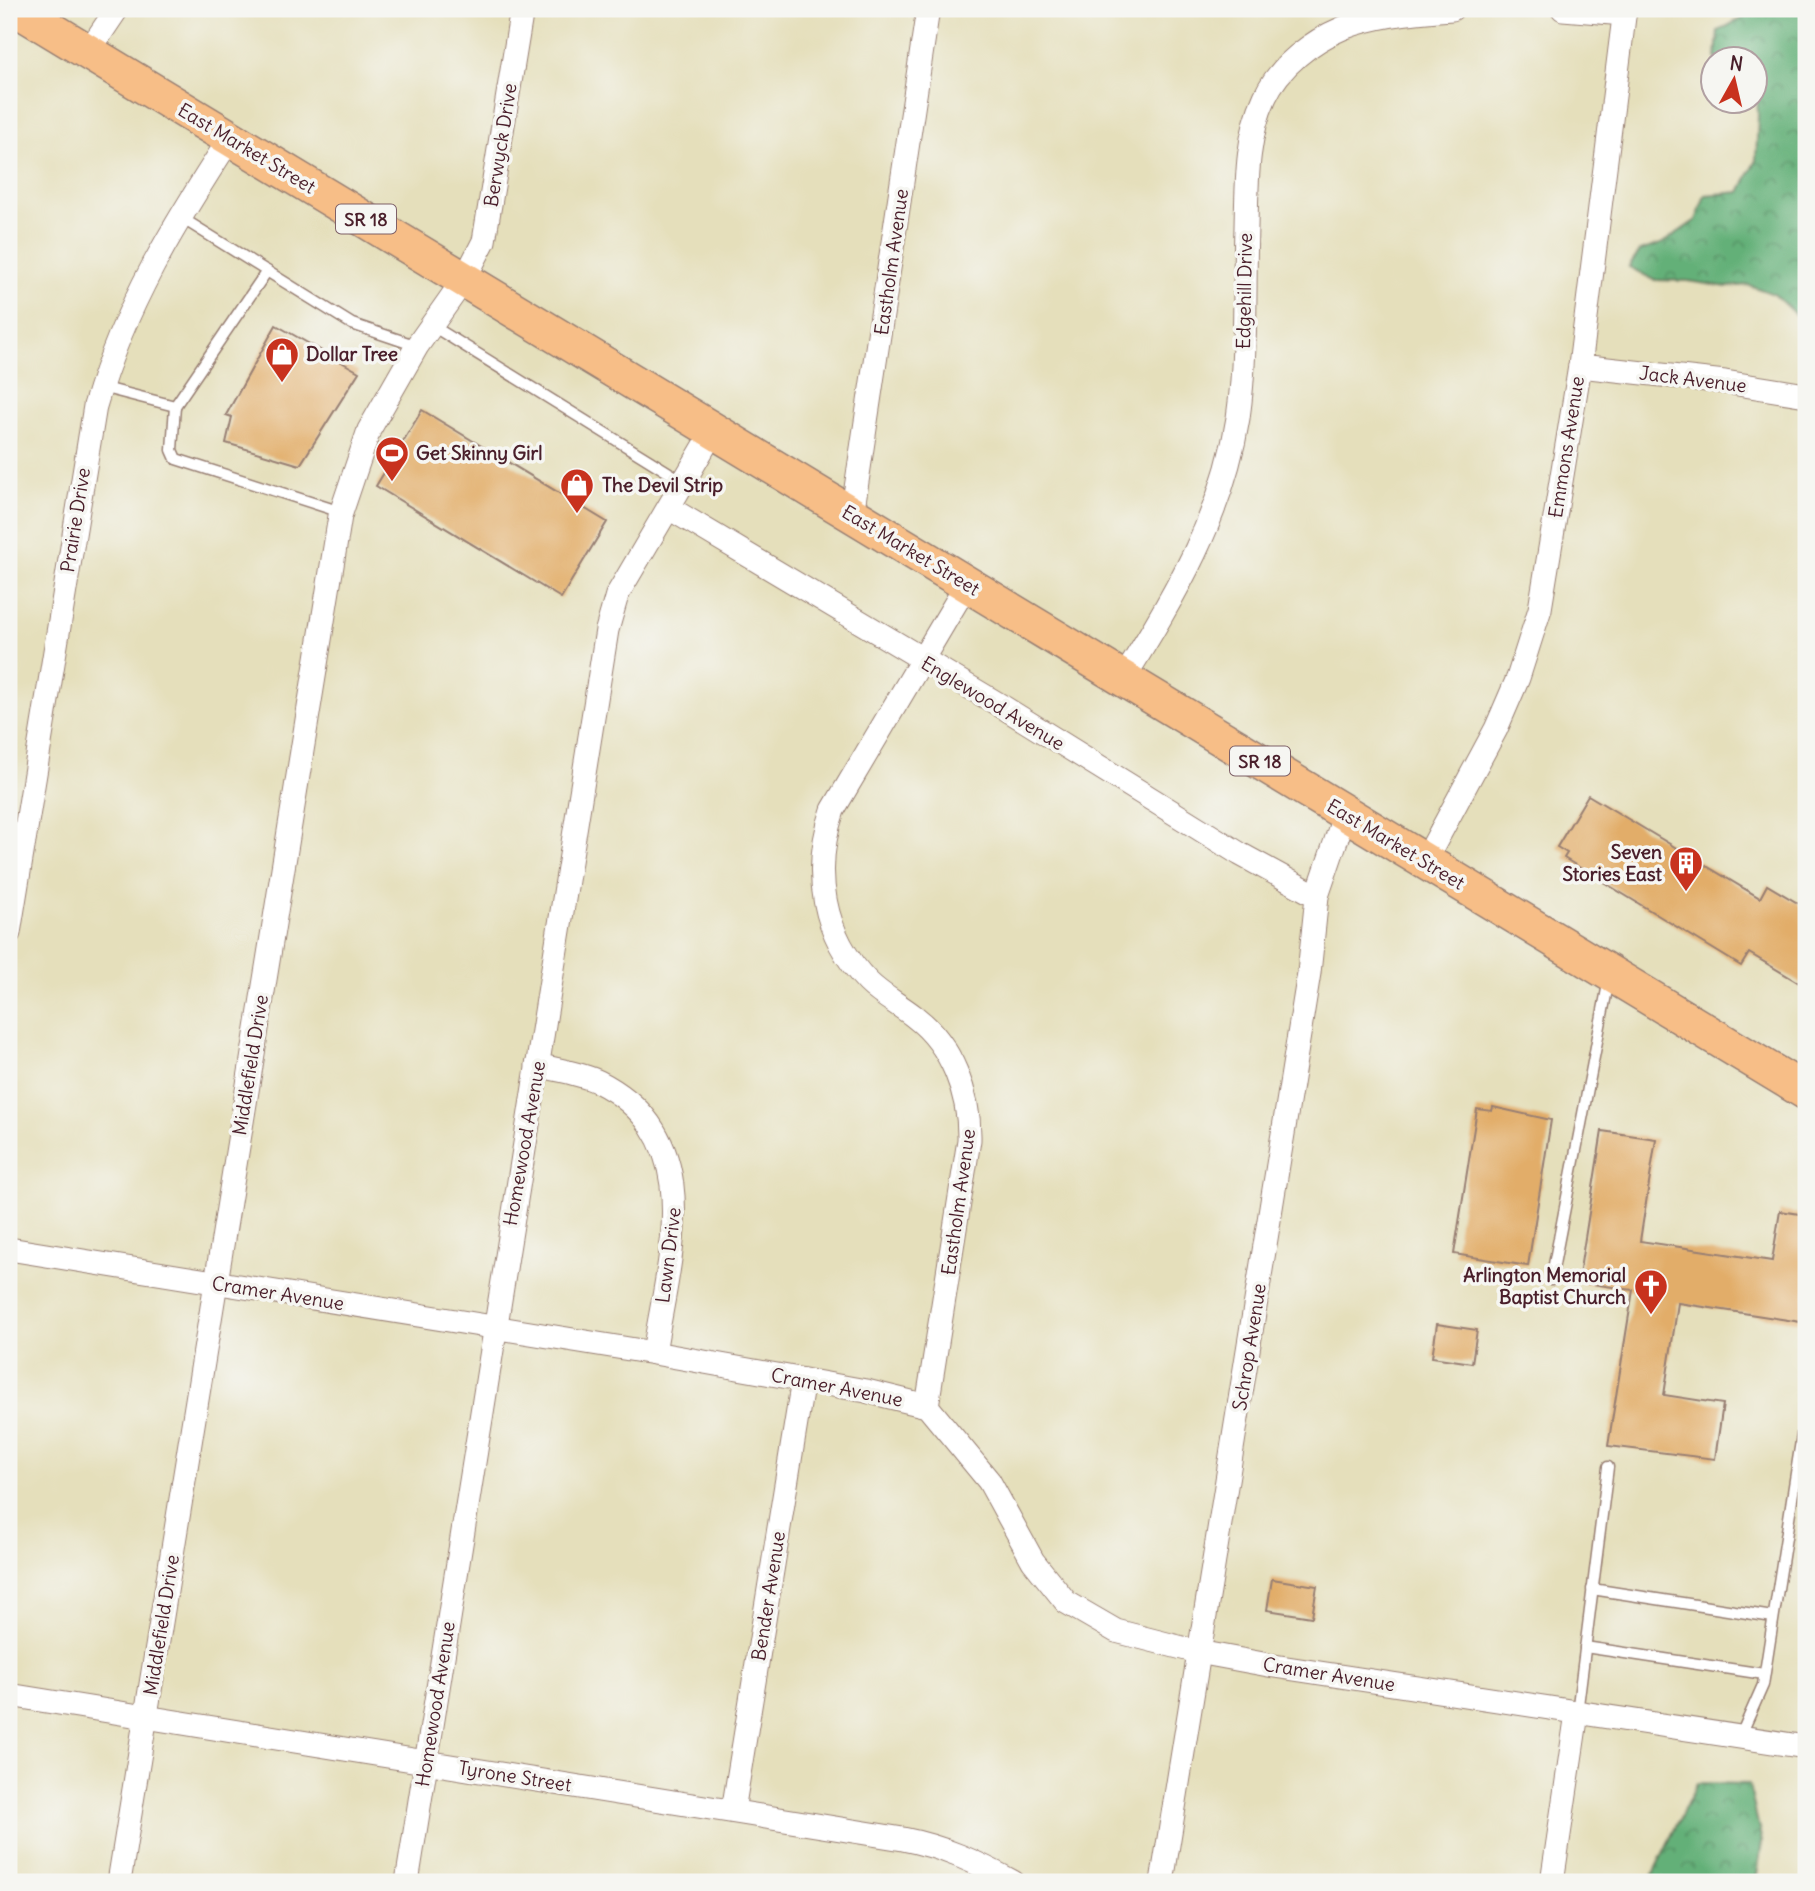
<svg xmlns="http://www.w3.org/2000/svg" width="1815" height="1891" font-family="Delius,sans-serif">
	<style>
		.forest { fill: url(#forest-crowns); stroke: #566852; stroke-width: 2 }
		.building { fill: #e2ad69 }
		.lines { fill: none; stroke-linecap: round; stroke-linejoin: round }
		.lane-casing { stroke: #987f73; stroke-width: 13 }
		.street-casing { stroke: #987f73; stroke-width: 25 }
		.primary-casing { stroke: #987f73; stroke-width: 38 }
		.lane { stroke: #fff; stroke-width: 10 }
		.street { stroke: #fff; stroke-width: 23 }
		.primary { stroke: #f7be87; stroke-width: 35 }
		.labels { text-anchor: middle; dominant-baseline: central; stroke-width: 7; stroke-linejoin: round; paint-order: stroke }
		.shield { fill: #f6f6f2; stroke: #7e6067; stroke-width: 2 }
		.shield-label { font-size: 18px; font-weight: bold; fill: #4a1f2b }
		.street-label { font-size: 19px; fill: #4a1f2b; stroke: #f6f6f2 }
		.poi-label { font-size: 19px; font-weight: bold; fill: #4a1f2b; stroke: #f6f6f2; text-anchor: start }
	</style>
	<defs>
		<pattern id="forest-crowns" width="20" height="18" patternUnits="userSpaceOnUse" patternTransform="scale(1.75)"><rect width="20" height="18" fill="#63b078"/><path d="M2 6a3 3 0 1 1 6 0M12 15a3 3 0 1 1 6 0" fill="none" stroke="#548f63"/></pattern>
	</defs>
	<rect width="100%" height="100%" fill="#f6f6f2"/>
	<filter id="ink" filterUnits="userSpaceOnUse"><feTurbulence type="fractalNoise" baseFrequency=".0143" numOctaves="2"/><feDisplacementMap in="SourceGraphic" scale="14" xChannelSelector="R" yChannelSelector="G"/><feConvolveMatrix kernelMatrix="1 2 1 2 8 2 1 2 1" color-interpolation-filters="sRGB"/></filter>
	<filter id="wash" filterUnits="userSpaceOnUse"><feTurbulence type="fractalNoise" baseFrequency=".00686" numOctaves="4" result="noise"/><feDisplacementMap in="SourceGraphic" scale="28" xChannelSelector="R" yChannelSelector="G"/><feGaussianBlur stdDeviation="1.57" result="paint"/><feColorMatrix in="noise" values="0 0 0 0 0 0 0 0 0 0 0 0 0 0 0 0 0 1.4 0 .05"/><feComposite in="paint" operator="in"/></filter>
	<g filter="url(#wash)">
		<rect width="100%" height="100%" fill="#e5dfbb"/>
		<g class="forest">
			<path d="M1759 9H1806V334L1797 316 1774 294 1749 285 1727 287 1687 281 1654 280 1629 267 1640 251 1661 244 1696 220 1705 195 1740 192 1756 160 1758 116 1756 60 1716 59 1718 31Z"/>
			<path d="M1697 1783 1749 1784 1762 1842 1756 1882H1649Z"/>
		</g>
		<g id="blocks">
			<g class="building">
				<path d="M276 325 359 372 300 465 226 443 232 417 226 415Z"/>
				<path d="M422 410 607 522 561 598 376 486Z"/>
				<path d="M1588 795 1760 898 1767 885 1806 908V987L1749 953 1741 966 1564 858 1567 853 1557 847Z"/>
				<path d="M1493 1107 1551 1120 1528 1266 1454 1254 1477 1109 1492 1111Z"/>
				<path d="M1602 1131 1656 1139 1640 1241 1772 1261 1780 1211 1806 1215V1288L1801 1322 1678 1303 1664 1395 1723 1404 1715 1459 1608 1446 1633 1290 1578 1282Z"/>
				<path d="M1437 1324 1477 1330 1472 1363 1432 1357Z"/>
				<path d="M1272 1579 1317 1586 1312 1617 1267 1610Z"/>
			</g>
		</g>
	</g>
	<g filter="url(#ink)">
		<use href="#blocks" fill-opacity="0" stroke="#987f73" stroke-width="2"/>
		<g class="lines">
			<g class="lane-casing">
				<g id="lane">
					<path d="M180 217 352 324 417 346"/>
					<path d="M431 325 684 482"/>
					<path d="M101 387 175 406 267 271"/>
					<path d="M175 406 172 450 176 459 341 512"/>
					<path d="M1806 738V748"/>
					<path d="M1551 1280 1609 979"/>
					<path d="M1592 1589 1773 1617"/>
					<path d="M1585 1647 1764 1674"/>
					<path d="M1577 1713 1608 1467"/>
					<path d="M1740 1737 1763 1685 1806 1409"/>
				</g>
			</g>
			<g class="street-casing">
				<g id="street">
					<path d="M1563 9 1624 14"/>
					<path d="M88 52 117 9"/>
					<path d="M1580 366 1725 382 1806 395"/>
					<path d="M669 508 1003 707 1240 854 1317 896"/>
					<path d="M852 515 928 9"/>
					<path d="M1124 678C1175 595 1223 515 1238 418 1247 355 1244 290 1246 227 1247 183 1246 138 1265 97 1279 66 1312 41 1343 28 1375 15 1417 11 1452 9"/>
					<path d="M1425 861 1496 729 1518 678 1540 609 1580 366 1625 9"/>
					<path d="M9 933 95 406C124 306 175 223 231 137"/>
					<path d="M537 1065C557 1070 581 1073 599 1082 709 1138 669 1257 654 1353"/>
					<path d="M9 1249 654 1353 866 1391 927 1406 989 1481 1033 1561 1066 1602 1116 1631 1198 1652 1274 1666 1806 1747"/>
					<path d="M927 1406 969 1140C970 1095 952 1045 915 1017 900 1005 882 996 868 982 822 935 812 871 833 810L967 584"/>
					<path d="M9 1695 903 1839C944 1847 976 1862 1013 1882"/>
					<path d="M733 1811 803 1380"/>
					<path d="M119 1882 340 516 369 430 417 346 465 278 484 241 522 9"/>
					<path d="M407 1882 607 630 617 595 714 430"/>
					<path d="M1162 1882 1309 973 1317 896 1345 814"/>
					<path d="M1552 1882 1577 1713"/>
				</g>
			</g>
			<g class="primary-casing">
				<path id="primary" d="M17 9 1806 1092"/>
			</g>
			<use href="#lane" class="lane"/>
			<use href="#street" class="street"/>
			<use href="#primary" class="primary"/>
		</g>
	</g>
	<defs>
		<g id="shop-pin" transform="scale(1.75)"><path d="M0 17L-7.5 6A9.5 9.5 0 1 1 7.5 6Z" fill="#c8321e" stroke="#f6f6f2"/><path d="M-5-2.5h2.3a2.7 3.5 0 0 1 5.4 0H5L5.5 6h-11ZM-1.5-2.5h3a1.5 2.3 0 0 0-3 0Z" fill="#fff"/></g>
		<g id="stadium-pin" transform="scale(1.75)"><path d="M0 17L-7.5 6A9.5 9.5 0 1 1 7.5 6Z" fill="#c8321e" stroke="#f6f6f2"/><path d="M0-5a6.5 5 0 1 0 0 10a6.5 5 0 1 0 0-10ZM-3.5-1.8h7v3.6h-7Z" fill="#fff"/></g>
		<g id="building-pin" transform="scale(1.75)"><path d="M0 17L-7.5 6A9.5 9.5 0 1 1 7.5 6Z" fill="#c8321e" stroke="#f6f6f2"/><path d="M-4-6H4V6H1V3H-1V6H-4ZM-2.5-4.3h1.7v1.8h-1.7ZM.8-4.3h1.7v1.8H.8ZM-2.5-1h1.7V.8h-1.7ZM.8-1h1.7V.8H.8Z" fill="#fff"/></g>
		<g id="church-pin" transform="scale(1.75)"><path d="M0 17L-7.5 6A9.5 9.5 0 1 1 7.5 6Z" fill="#c8321e" stroke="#f6f6f2"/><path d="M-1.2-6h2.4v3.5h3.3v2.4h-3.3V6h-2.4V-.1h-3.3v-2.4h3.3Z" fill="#fff"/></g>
	</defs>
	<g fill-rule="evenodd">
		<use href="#shop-pin" x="282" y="354"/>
		<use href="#stadium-pin" x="392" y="453"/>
		<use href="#shop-pin" x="577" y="485"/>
		<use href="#building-pin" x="1686" y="863"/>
		<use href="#church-pin" x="1651" y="1286"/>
	</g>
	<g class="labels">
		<g class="shield">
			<rect x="336" y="204.5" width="60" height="29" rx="5"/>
			<rect x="1230" y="746.5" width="60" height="29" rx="5"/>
		</g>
		<g class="shield-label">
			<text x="366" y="219">SR 18</text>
			<text x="1260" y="761">SR 18</text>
		</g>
		<g class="street-label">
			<text transform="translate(500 145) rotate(-81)">Berwyck Drive</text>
			<text transform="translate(247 148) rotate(31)">East Market Street</text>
			<text transform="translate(891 262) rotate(-82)">Eastholm Avenue</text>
			<text transform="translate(1244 291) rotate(-89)">Edgehill Drive</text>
			<text transform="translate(1693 379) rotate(7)">Jack Avenue</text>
			<text transform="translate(1566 447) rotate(-81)">Emmons Avenue</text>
			<text transform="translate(75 520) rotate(-81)">Prairie Drive</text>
			<text transform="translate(911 550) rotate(31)">East Market Street</text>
			<text transform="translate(993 703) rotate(31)">Englewood Avenue</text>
			<text transform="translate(1396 844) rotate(31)">East Market Street</text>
			<text transform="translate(250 1065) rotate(-81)">Middlefield Drive</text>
			<text transform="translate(524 1143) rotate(-80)">Homewood Avenue</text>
			<text transform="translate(958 1202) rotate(-82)">Eastholm Avenue</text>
			<text transform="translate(668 1255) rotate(-83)">Lawn Drive</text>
			<text transform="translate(278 1293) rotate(9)">Cramer Avenue</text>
			<text transform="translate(1249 1347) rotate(-81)">Schrop Avenue</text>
			<text transform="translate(837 1387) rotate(11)">Cramer Avenue</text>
			<text transform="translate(768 1596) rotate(-81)">Bender Avenue</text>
			<text transform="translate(161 1625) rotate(-81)">Middlefield Drive</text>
			<text transform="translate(1329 1674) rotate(9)">Cramer Avenue</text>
			<text transform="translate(435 1704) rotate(-81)">Homewood Avenue</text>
			<text transform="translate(515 1776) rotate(9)">Tyrone Street</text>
		</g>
		<g class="poi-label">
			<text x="306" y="354">Dollar Tree</text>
			<text x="416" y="453">Get Skinny Girl</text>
			<text x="602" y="485">The Devil Strip</text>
			<text x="1662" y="852" text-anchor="end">Seven<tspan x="1662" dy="22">Stories East</tspan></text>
			<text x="1626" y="1275" text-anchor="end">Arlington Memorial<tspan x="1626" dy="22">Baptist Church</tspan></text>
		</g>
	</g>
	<rect width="1815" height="1891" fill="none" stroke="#f6f6f2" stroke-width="35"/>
	<g transform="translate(1734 80) rotate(8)"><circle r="33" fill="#f6f6f2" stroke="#b1a0a2" stroke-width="2"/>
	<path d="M0-5L12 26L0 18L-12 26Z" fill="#c8321e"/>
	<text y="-10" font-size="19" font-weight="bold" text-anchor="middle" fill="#4a1f2b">N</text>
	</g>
</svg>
